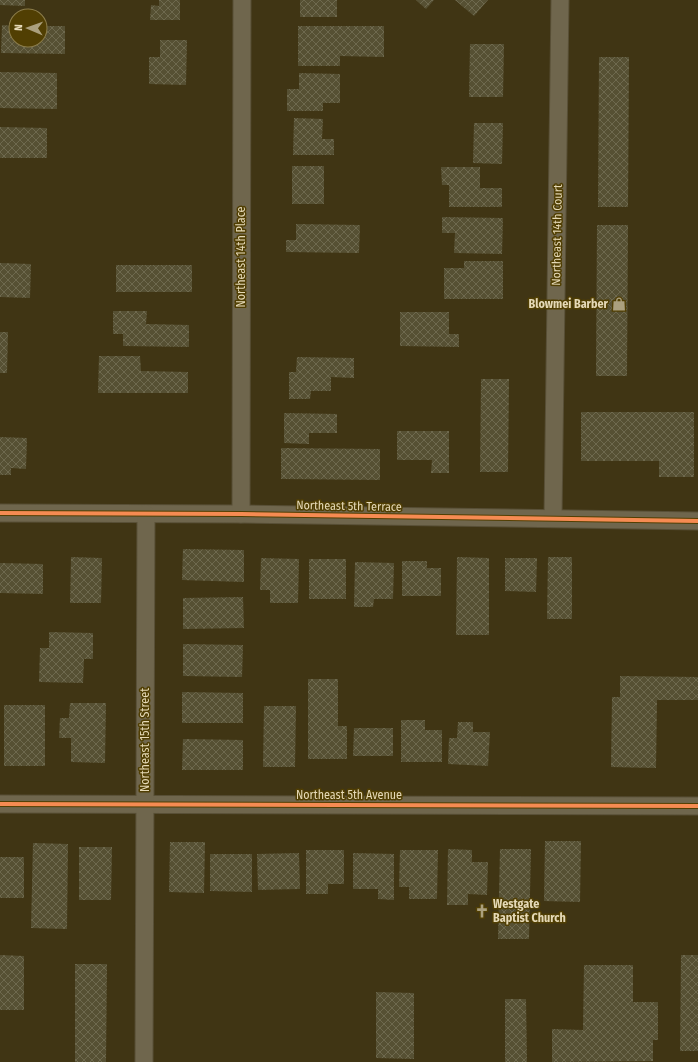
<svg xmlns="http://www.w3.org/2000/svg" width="698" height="1062" font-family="'Fira Sans Condensed',sans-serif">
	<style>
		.building { fill: url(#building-cross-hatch) }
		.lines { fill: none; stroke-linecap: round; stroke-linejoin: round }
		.minor-casing { stroke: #584f36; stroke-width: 19 }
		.minor { stroke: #6f664d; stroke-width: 17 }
		.cycleway-casing { stroke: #513f03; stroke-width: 6 }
		.cycleway { stroke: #f68b52; stroke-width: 4 }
		.labels { text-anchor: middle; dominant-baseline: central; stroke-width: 3; stroke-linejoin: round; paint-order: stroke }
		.street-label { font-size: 12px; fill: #e5d9b7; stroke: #513f03 }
		.poi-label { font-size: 12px; font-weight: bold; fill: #e5d9b7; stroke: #513f03; text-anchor: end }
	</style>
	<defs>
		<pattern id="building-cross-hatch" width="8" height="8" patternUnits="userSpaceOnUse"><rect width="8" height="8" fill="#565033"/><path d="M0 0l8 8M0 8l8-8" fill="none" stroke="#6e694e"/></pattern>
	</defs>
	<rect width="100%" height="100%" fill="#403514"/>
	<g class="building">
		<path d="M0 0H25V6L0 5Z"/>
		<path d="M159 0H180V20H150L151 5 159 6Z"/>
		<rect x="300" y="0" width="37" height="17"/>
		<path d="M416 0H434L426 9Z"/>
		<path d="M455 0H488L474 16Z"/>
		<path d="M2 25 16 26V40H40V26H65V54L1 53Z"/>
		<path d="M298 26H384V57L340 56V66H298Z"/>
		<path d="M160 40H187L186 85 149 84V57H160Z"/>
		<path d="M470 44H504L503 97H469Z"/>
		<path d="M599 57H629L628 207H598Z"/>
		<path d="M0 72 57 73V109L0 108Z"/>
		<path d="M299 73 340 74V103H323V111H287V89H299Z"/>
		<path d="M294 118 323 119 322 139H334V155H293Z"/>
		<path d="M474 123H503L502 164 473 163Z"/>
		<path d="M0 127 47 128V158H0Z"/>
		<rect x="292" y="166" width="32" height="38"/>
		<path d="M441 167H480V188H502V207H449V185H442Z"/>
		<path d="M442 217 503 218 502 254 454 253 455 233H442Z"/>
		<path d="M296 224 360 225 359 253 286 252V240H296Z"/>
		<path d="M597 225H628L627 376H596Z"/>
		<path d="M464 261H503V299H444V268H464Z"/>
		<path d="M0 263 31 264 30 298 0 297Z"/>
		<rect x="116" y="265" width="76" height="27"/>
		<path d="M113 311H147L146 324 189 325V347L123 346V334H113Z"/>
		<path d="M400 312H449V334H459V347L400 346Z"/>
		<path d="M0 332H8L7 373H0Z"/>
		<path d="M99 356H140L141 371 188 372V393H98Z"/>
		<path d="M297 357 354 358V378L331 377V391H311L310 399H289V372H296Z"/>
		<path d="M481 379H509L508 472H480Z"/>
		<path d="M581 412H694V477H659V461H581Z"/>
		<path d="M284 413 337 414V433H309V444L284 443Z"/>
		<path d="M397 431H449V473H431L432 460H397Z"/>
		<path d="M0 437 27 438 26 469 11 468V475H0Z"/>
		<path d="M281 448 380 449V480L281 479Z"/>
		<path d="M183 549 244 550V582L182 580Z"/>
		<path d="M71 557 102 558 101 603H70Z"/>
		<path d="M457 557 489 558V635H456Z"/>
		<path d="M548 557H572V619H547Z"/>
		<path d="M261 558 299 559 298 603H270V590H260Z"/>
		<path d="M505 558H537L536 592 505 591Z"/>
		<rect x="309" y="559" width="37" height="40"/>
		<path d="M402 561H427V568H441V596H402Z"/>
		<path d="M355 562 394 563 393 599H374L373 607H354Z"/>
		<path d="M0 563 43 564V594L0 593Z"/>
		<path d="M243 597 244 628 183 629V598Z"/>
		<path d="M49 632 93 633V659H84L83 683 39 682 40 648H49Z"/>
		<path d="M183 644 243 645 242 677 183 676Z"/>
		<path d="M620 676 698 677V700H657L656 768 611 767 612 697H620Z"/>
		<path d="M308 679H338V726H347V759H308Z"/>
		<path d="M182 692 243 693V723H182Z"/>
		<path d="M70 703H106L105 763 71 762V738H59L60 718H69Z"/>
		<rect x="4" y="705" width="41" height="61"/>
		<path d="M264 706H296L295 767H263Z"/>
		<path d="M401 720H425V730H442V762H401Z"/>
		<path d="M458 722H473V732H490L488 766 448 764 449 738H457Z"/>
		<path d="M354 728H393V756H353Z"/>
		<path d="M183 739 243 740V770H182Z"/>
		<path d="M545 841H581L580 902 544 901Z"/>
		<path d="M170 842H205L204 893 169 892Z"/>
		<path d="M33 843 68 844 67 929 31 928Z"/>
		<path d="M79 847H112L111 900H79Z"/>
		<path d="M448 849 472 850V862H488L487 895 468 894V905H447Z"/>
		<path d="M500 849H531L529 939H498Z"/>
		<path d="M306 850H344V884H328V894H306Z"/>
		<path d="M400 850H438L437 899H409V887H399Z"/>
		<path d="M299 853 300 889 258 890 257 854Z"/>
		<path d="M353 853 394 854V900L378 899V889H353Z"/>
		<path d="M210 854H252V892L210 891Z"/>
		<rect x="0" y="857" width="24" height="41"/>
		<path d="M0 955 24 956V1010H0Z"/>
		<path d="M681 955H698V1051H680Z"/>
		<path d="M75 964H107L106 1062H75Z"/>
		<path d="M584 965H633V1002H658V1040H653V1061L552 1062V1029L583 1030Z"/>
		<path d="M376 992 414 993V1059L376 1058Z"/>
		<path d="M505 999H526L527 1062H505Z"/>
	</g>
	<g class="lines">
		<g class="minor-casing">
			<g id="minor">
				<path d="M0 513 241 514 698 521"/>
				<path d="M241 514 242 0"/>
				<path d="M553 518 560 0"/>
				<path d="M0 804 698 806"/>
				<path d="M144 1062 146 514"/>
			</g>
		</g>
		<use href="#minor" class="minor"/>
		<g class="cycleway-casing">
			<g id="cycleway">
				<path d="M0 513 241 514 698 521"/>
				<path d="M0 804 698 806"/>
			</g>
		</g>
		<use href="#cycleway" class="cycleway"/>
	</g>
	<defs>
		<g id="shop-bare" transform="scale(1.08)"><path d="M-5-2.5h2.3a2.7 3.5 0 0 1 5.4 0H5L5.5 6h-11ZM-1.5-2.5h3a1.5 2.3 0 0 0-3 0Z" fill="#aba07e" stroke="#513f03" stroke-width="2.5" paint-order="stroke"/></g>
		<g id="church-bare" transform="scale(1.08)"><path d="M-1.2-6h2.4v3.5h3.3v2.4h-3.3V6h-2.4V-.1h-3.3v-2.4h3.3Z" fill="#aba07e" stroke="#513f03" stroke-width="2.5" paint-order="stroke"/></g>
	</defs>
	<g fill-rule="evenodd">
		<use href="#shop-bare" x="619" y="304"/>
		<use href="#church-bare" x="482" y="911"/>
	</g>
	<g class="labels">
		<g class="street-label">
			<text transform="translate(557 235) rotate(-89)">Northeast 14th Court</text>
			<text transform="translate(241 257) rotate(-90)">Northeast 14th Place</text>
			<text transform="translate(349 506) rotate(1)">Northeast 5th Terrace</text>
			<text transform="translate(145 740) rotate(-90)">Northeast 15th Street</text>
			<text x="349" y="795">Northeast 5th Avenue</text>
		</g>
		<g class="poi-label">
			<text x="608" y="304">Blowmei Barber</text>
			<text x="493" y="904" text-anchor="start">Westgate<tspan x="493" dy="14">Baptist Church</tspan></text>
		</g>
	</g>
	<g transform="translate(28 28) rotate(272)"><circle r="19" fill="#513f03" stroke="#8c7d4b"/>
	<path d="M0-3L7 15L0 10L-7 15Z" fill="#aba07e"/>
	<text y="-6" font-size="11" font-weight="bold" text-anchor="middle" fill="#e5d9b7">N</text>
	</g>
</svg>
